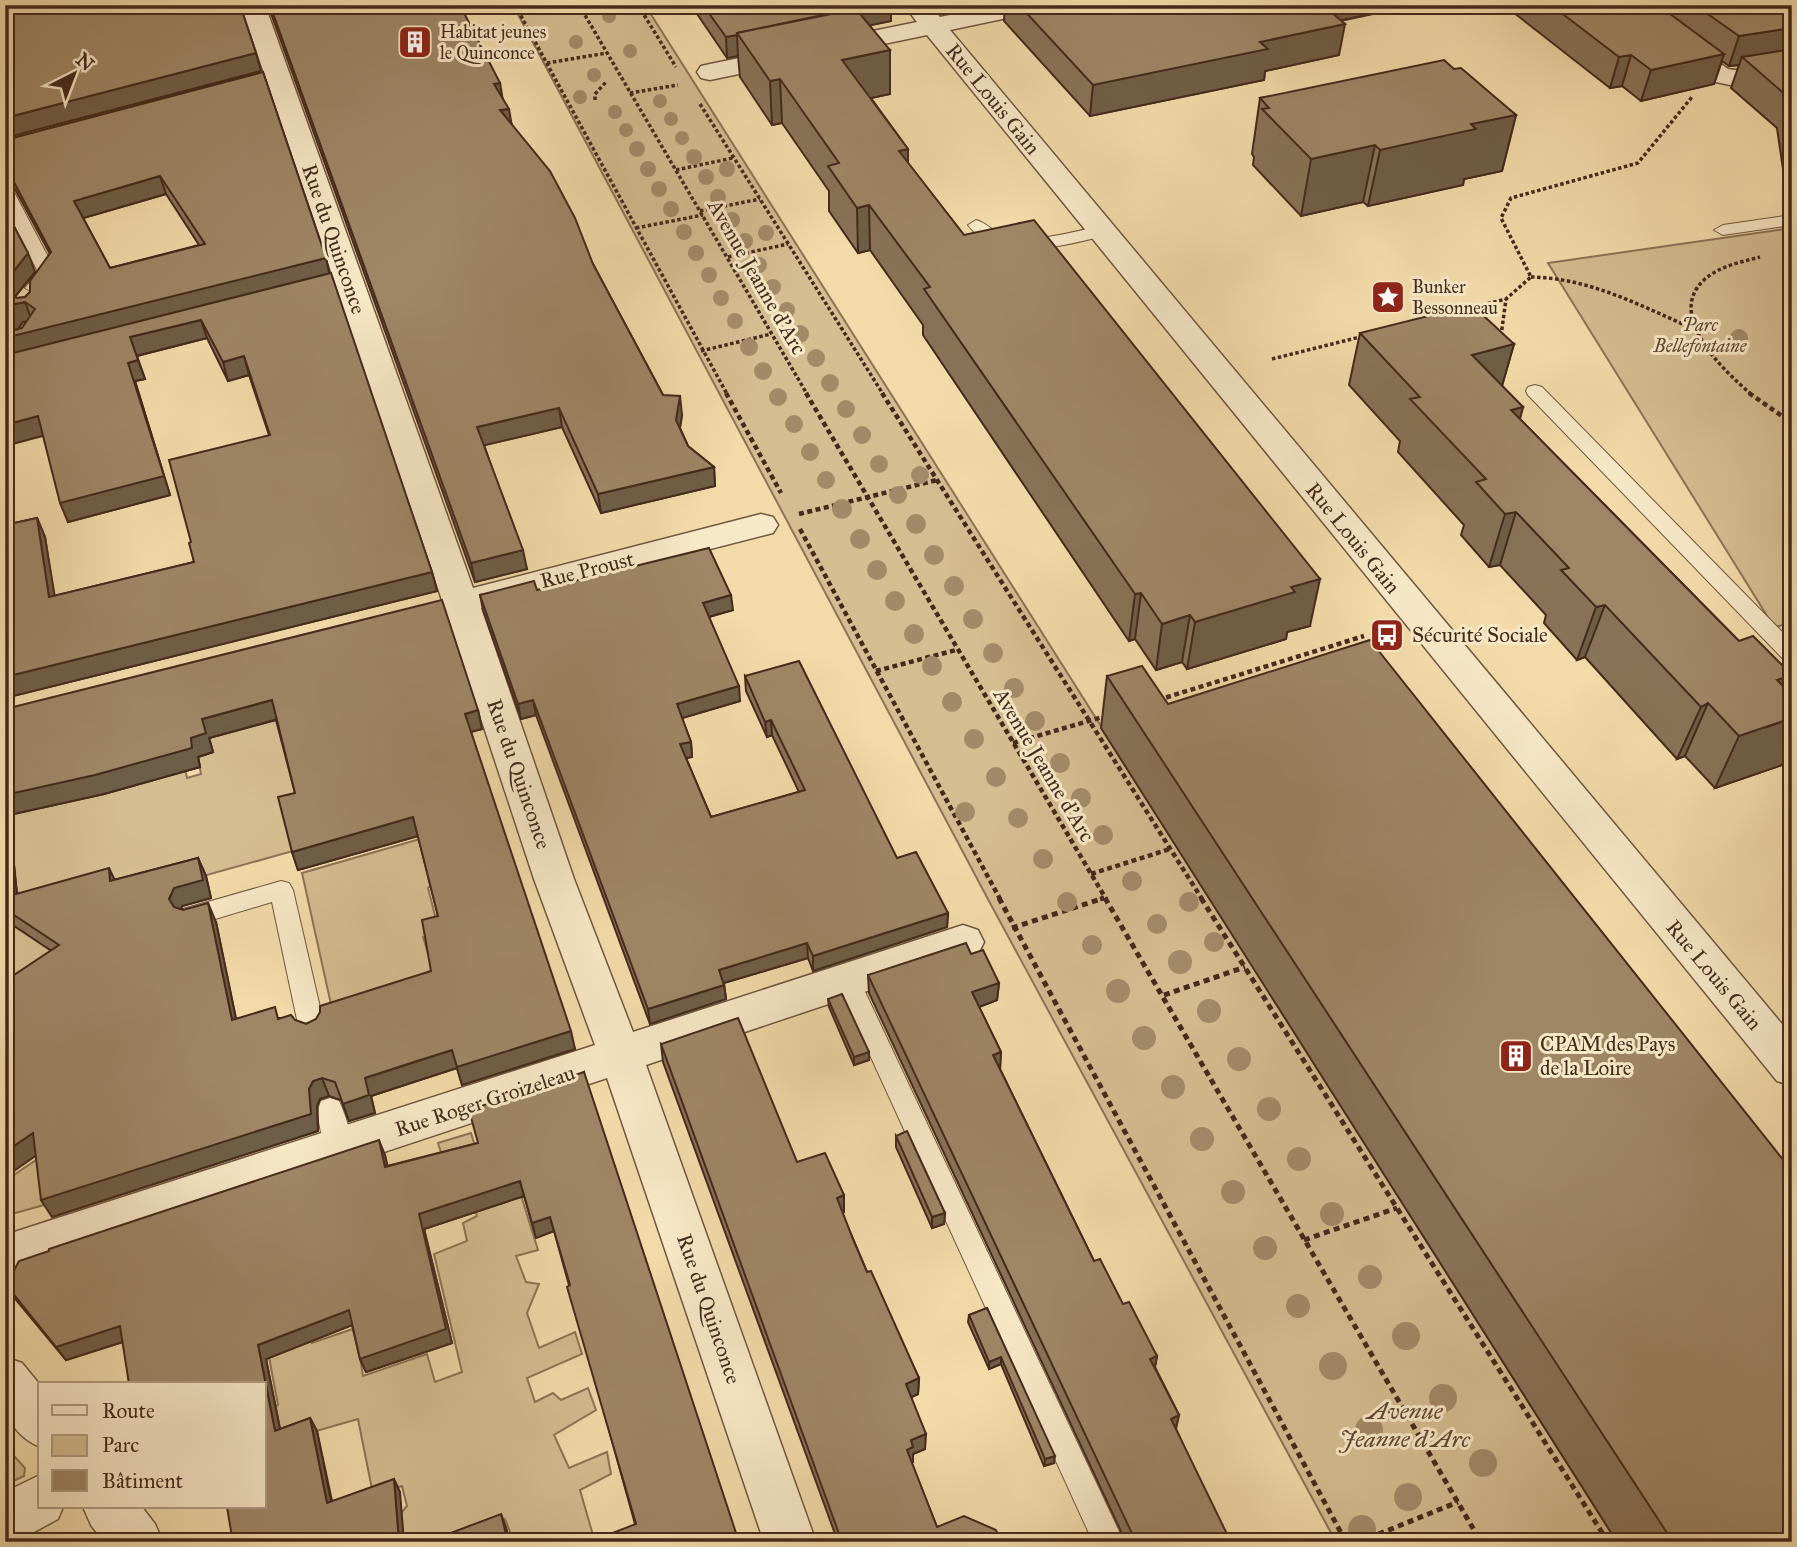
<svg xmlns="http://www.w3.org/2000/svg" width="1797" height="1547" font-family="'IM FELL Great Primer',serif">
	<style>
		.green { fill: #d4bd91; stroke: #8c7357; stroke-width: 2 }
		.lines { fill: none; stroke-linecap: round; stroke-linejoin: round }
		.service-casing { stroke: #705640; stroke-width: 2 }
		.minor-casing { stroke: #705640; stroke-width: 3 }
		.path-far2 { stroke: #44291d; stroke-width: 3.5; stroke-dasharray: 3.5 2.5; stroke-linecap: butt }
		.path-far1 { stroke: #44291d; stroke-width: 4.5; stroke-dasharray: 5 3.5; stroke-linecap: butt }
		.path { stroke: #44291d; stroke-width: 5; stroke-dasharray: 6 4.5; stroke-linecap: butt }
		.service { fill: #f7e8c7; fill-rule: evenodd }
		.minor { fill: #f7e8c7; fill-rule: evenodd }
		.tree { fill: #a28a69 }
		.wall { fill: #887358; stroke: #44291d; stroke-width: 2; fill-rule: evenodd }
		.shaded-wall { fill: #6f5e47; stroke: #44291d; stroke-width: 2 }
		.building { fill: #9e8666; stroke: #44291d; stroke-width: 2; fill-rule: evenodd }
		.labels { text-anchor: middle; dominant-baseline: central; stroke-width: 6; stroke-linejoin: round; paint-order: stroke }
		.far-poi-label { font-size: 18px; fill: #44291d; stroke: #f7e8c7; text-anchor: start }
		.far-park-label { font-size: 18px; font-style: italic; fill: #614734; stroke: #f7e8c7 }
		.street-label { font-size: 21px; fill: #44291d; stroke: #f7e8c7 }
		.poi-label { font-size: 21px; fill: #44291d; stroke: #f7e8c7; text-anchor: start }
		.near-park-label { font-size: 24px; font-style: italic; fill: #614734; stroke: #f7e8c7 }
	</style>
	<rect width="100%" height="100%" fill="#f2dba9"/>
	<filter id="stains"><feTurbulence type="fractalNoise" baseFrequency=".00286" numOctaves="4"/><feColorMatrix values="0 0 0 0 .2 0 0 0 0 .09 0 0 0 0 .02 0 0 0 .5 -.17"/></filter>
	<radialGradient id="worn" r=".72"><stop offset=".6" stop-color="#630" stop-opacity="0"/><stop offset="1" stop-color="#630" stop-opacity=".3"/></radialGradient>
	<g class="green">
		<path d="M513 5H645L1617 1542H1336L990 903Z"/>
		<path d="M1792 228V623L1774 627 1548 263Z"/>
		<path d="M251 678 338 733 293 851 171 885 17 897 5 786 184 763 187 778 201 774 198 757 213 752 209 738 262 723Z"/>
		<path d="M420 839 433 884 428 888 439 931 423 937 429 956 439 970 334 1018 302 873Z"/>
		<path d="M82 918 5 1006V920Z"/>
		<path d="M471 1133 482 1169 487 1170 493 1191 518 1186 538 1250 516 1256 526 1282 539 1284 527 1313 539 1348 575 1332 582 1354 527 1378 535 1402 553 1393 561 1400 588 1388 596 1410 554 1435 569 1468 607 1452 611 1474 580 1490 595 1542H514L505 1519 449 1542H386L392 1524 407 1506 402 1486 373 1494 358 1419 264 1446V1412L278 1405 269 1357 232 1370 217 1312 272 1291 280 1320 305 1313 312 1343 370 1323 365 1301 311 1321 302 1260 334 1249 340 1258 352 1256 369 1268 402 1260 418 1331 374 1345 369 1353 360 1357 363 1376 427 1354 435 1382 462 1372 434 1254 467 1241 463 1223 477 1216 457 1161 445 1165 438 1143Z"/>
		<path d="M39 1158 44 1205 5 1216V1181Z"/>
		<path d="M5 1446 25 1468 24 1476 5 1485Z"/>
	</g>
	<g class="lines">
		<g class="service-casing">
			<g id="service">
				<path d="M5 185 13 190 56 272 40 292 34 293 25 288 38 272 5 207Z"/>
				<path d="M1792 215V225L1723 235 1714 230 1723 225Z"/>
				<path d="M976 220C987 223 994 233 1005 236 1035 244 1071 232 1101 226L1110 231 1107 235C1066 245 998 265 968 225Z"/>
				<path d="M1535 385 1542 387 1792 642V662L1784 660 1528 395 1526 391 1528 387Z"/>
				<path d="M281 881 289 883 293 890 325 1029 321 1036 312 1040 303 1036 299 1029 272 902 192 926 183 923 180 916 183 909Z"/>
				<path d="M848 971 857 974 860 981 1124 1542H1093L836 981 839 974Z"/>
				<path d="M330 1098 339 1101C346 1116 355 1142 348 1156L339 1160 330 1156C323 1142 314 1116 321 1101Z"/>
			</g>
		</g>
		<g class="minor-casing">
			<g id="minor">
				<path d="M241 5H265L473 588 761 514 773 517 778 525 773 533 481 608 574 879 633 1032 963 925 978 930 984 942 978 954 646 1065 816 1542H764L607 1078 5 1278V1235L595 1045 534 879 435 579Z"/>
				<path d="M904 5H929L940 17 999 5H1049L1046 10 950 30 1792 1036V1086L1777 1081 927 35 710 80 701 78 697 72 701 66 710 64 917 22Z"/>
				<path d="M1611 5H1639L1728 69 1735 70 1792 59V75L1735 86 1711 81Z"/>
				<path d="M5 1357 22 1363 40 1385V1447C0 1429 5 1399 5 1357Z"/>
				<path d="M40 1475V1507H63L58 1519 23 1538 5 1542V1492Z"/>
				<path d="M83 1507H142L155 1524 163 1542H104L91 1525Z"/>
			</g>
		</g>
		<g class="path-far2">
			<path d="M515 5 727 394"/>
			<path d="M579 5 807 394"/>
			<path d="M638 5 676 67"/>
			<path d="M547 63 607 53"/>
			<path d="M630 93 678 85"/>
			<path d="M595 100V94L606 82"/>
			<path d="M700 104 883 394"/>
			<path d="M676 170 733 158"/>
			<path d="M700 211 760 199"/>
			<path d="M636 228 703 215"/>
			<path d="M728 257 788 244"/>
			<path d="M1531 277C1590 278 1641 306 1694 329"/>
			<path d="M1470 308 1506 299 1531 277 1501 218 1511 198 1638 163 1692 97"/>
			<path d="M1501 336 1506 299"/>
			<path d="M701 351 771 334"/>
			<path d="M1272 359 1364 336"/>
			<path d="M1751 394C1724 371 1664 315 1705 279 1720 266 1741 262 1760 257"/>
		</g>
		<g class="path-far1">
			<path d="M726 393 781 493"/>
			<path d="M806 393 1106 899"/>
			<path d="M882 393 1202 899"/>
			<path d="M1749 393 1792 423"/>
			<path d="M799 514 937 480"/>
			<path d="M800 529 1000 899"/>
			<path d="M876 671 956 650"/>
			<path d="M1158 700 1364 636"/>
			<path d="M1013 743 1106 716"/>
			<path d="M1091 874 1170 849"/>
			<path d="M1100 899 1104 898"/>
		</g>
		<g class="path">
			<path d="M999 898 1346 1542"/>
			<path d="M1105 898 1481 1542"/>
			<path d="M1201 898 1608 1542"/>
			<path d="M1012 928 1104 898"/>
			<path d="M1164 995 1245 967"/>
			<path d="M1304 1240 1397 1208"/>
			<path d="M1359 1542 1458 1502"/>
		</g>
		<use href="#service" class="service"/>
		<use href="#minor" class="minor"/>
	</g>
	<g class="tree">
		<circle cx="609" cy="16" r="7"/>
		<circle cx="576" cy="42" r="7"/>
		<circle cx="630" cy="51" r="7"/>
		<circle cx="594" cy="75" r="7"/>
		<circle cx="580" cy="97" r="7"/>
		<circle cx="660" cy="101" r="7"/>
		<circle cx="615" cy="112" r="7"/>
		<circle cx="671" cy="119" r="7"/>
		<circle cx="626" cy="130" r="7"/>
		<circle cx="682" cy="138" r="7"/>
		<circle cx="637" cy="149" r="8"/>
		<circle cx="694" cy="157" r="8"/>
		<circle cx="648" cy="169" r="8"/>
		<circle cx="727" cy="169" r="8"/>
		<circle cx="706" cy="177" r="8"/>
		<circle cx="659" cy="189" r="8"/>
		<circle cx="718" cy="197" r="8"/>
		<circle cx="671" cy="209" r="8"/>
		<circle cx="732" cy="220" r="8"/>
		<circle cx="684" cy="232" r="8"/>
		<circle cx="766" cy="233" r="8"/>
		<circle cx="745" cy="241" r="8"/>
		<circle cx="696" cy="253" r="8"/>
		<circle cx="759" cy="265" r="8"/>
		<circle cx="709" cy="275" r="8"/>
		<circle cx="773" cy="287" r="8"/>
		<circle cx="721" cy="298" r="8"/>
		<circle cx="787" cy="310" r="8"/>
		<circle cx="735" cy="321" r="8"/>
		<circle cx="800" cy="334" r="9"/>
		<circle cx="1739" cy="338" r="9"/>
		<circle cx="749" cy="347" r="9"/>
		<circle cx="816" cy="358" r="9"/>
		<circle cx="763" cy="371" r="9"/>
		<circle cx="830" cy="383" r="9"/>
		<circle cx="778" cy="397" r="9"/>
		<circle cx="846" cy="409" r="9"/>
		<circle cx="794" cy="424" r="9"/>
		<circle cx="862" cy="435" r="9"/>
		<circle cx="810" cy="452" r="9"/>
		<circle cx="879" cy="464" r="9"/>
		<circle cx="920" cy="475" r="9"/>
		<circle cx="826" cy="480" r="9"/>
		<circle cx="898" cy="495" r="9"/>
		<circle cx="842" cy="509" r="10"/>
		<circle cx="916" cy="524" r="10"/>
		<circle cx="860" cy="539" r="10"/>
		<circle cx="934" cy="555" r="10"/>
		<circle cx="877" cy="570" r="10"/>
		<circle cx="954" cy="586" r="10"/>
		<circle cx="895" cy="601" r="10"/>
		<circle cx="973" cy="619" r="10"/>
		<circle cx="914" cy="634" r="10"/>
		<circle cx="993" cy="653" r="10"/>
		<circle cx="932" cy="666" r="10"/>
		<circle cx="1014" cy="688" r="10"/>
		<circle cx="952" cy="702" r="10"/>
		<circle cx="1035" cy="721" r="10"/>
		<circle cx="974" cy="739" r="10"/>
		<circle cx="1060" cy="763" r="10"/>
		<circle cx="996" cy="777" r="10"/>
		<circle cx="1081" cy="798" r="10"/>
		<circle cx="965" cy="812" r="10"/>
		<circle cx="1018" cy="818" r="10"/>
		<circle cx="1103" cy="835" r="10"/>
		<circle cx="1043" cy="859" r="10"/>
		<circle cx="1132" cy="881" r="10"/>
		<circle cx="1067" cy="902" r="10"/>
		<circle cx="1189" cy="902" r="10"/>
		<circle cx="1157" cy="924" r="10"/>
		<circle cx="1214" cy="942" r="10"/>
		<circle cx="1092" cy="945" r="10"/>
		<circle cx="1180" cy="962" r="12"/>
		<circle cx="1118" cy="991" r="12"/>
		<circle cx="1209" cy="1011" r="12"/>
		<circle cx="1144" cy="1038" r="12"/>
		<circle cx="1239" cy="1059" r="12"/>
		<circle cx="1173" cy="1087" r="12"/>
		<circle cx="1269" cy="1109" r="12"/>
		<circle cx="1202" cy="1139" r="12"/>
		<circle cx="1299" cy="1159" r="12"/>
		<circle cx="1233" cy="1192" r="12"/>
		<circle cx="1332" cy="1214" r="12"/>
		<circle cx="1265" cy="1248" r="12"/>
		<circle cx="1370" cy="1277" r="12"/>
		<circle cx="1298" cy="1306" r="12"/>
		<circle cx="1406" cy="1336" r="14"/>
		<circle cx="1333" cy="1366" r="14"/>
		<circle cx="1443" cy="1398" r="14"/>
		<circle cx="1369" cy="1430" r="14"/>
		<circle cx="1483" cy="1463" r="14"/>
		<circle cx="1408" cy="1497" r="14"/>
		<circle cx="1362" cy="1529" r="14"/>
	</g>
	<g class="wall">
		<path d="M268 5H460L502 97 512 125 593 264 663 395 682 415 680 428 688 446 714 467 715 486 601 513 562 427 484 445 527 569 475 582Z"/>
		<path d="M691 5H903V7L891 10V21L870 25 890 94 871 98 908 149V163L964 235 1310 626 1287 632 1286 639 1187 669 1182 662 1156 670 1135 639 1129 641 923 335V325L870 250 858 253 829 211V191L782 123 772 125 740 77 738 56 727 58Z"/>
		<path d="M1005 5H1415L1340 21 1339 55 1265 71 1264 80 1090 116 1004 21Z"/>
		<path d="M1504 5H1792V175L1784 176 1777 128 1731 88 1739 65 1729 66 1722 61 1714 84 1641 101 1622 86 1610 88Z"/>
		<path d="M1454 69 1516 115 1502 171 1464 179 1463 185 1368 206 1363 202 1301 216 1253 165 1254 157 1252 154 1260 98Z"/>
		<path d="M263 72 326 258 329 273 432 572 437 591 5 698V525L37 518 45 537 54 596 194 562 191 542 269 435 249 375 228 381 207 338 137 356 145 379 135 381 170 495 68 522 43 435 5 446V209L35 272 15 297 17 298 25 297 30 292 50 254 15 189 5 183V140ZM166 194 199 245 110 268 83 218ZM23 322H26L22 328 18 329Z"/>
		<path d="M1360 333 1514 344 1502 386 1523 407 1520 419 1739 641 1792 675 1785 688 1792 695V746L1782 765 1715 788 1685 756 1677 759 1585 657 1577 660 1544 623 1546 615 1500 565 1489 567 1461 535 1464 525 1398 452 1400 441 1349 385Z"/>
		<path d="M537 590 733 610 709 617 740 701 682 718 691 742 692 757 686 758 711 817 799 792 772 735 767 737 746 691 745 676 897 858 948 913 947 927 813 971 808 958 724 983 726 999 650 1024 536 715 521 719 483 610 480 595Z"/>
		<path d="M1107 676 1168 704 1792 1542H1617L1101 728Z"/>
		<path d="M5 709 478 710 482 729 471 732 575 1049 462 1085 457 1068 423 1079 371 1096 375 1113 349 1121 341 1100 329 1096 320 1099 317 1106 318 1131 52 1217 36 1156 50 950 14 926 5 922ZM276 720 295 793 292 852 298 870 418 836 438 916 431 971 306 1024 295 1020 279 1018 236 1019 216 922 181 909 182 906 211 898 206 876 198 858 114 880 17 894 9 815 104 794 200 767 198 757 213 752 209 738Z"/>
		<path d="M971 954 999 983 997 1000 979 1007 1001 1052 1000 1069 1094 1261 1157 1356 1155 1367 1179 1415 1176 1429 1226 1542H1126L869 993 868 975Z"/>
		<path d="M828 999 869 1060 854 1065 829 1007Z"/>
		<path d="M661 1044 797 1162 844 1195V1212L842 1213 867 1272 919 1378 918 1394 911 1397 925 1449 913 1454V1462H911L937 1527 1001 1542H838L663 1062Z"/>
		<path d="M584 1072 635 1524 554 1231 536 1238 524 1196 424 1229 452 1343 366 1372 360 1359 352 1325 266 1359 280 1429 310 1418 317 1431 332 1501 400 1492 232 1537 264 1507 123 1342 66 1360 16 1300 6 1285 385 1155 387 1166 478 1143Z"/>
		<path d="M896 1136 945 1213 944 1224 932 1228 896 1147Z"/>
		<path d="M987 1308 1054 1463 1044 1466 1001 1364 989 1369 968 1322 969 1315Z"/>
	</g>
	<g class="shaded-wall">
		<path d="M870 5H903V7L891 10V21L843 31 841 11Z"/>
		<path d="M1312 5H1415L1308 27Z"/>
		<path d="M1345 24 1339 55 1265 71 1264 80 1090 116 1093 85 1260 42Z"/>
		<path d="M1792 28V57H1742L1739 65 1729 66 1739 36Z"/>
		<path d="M737 35 738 56 727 58 726 37Z"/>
		<path d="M890 50V94L843 104 842 60Z"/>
		<path d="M256 53 261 71 5 138V118Z"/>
		<path d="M1724 54 1714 84 1641 101 1651 70Z"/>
		<path d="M1631 55 1622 86 1610 88 1619 57Z"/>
		<path d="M780 79 782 123 772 125 770 81Z"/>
		<path d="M500 83 503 101 494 84Z"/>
		<path d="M509 109 512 127 500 110Z"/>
		<path d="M1516 115 1502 171 1464 179 1463 185 1368 206 1380 150 1471 124Z"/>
		<path d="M1375 145 1363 202 1301 216 1311 159Z"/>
		<path d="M908 149V194L899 151Z"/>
		<path d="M1792 156V175L1784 176Z"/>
		<path d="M160 176 166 194 80 219 74 201Z"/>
		<path d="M869 205 870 250 858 253 857 208Z"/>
		<path d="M28 253 35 272 13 299 15 304 25 302 32 321 23 322 14 334 326 258 330 277 5 358V316L8 293 6 281Z"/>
		<path d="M201 320 207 338 136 356 130 337Z"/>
		<path d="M1514 344 1499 396 1472 355Z"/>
		<path d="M244 356 249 375 228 381 223 362Z"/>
		<path d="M138 360 145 379 135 381 170 495 68 522 60 503 128 363Z"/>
		<path d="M680 396 682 415 678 439 676 420Z"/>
		<path d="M1523 407 1508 459 1511 410Z"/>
		<path d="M559 408 562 427 481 446 477 427Z"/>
		<path d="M38 416 46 435 5 446V425Z"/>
		<path d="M714 467 715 486 601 513 598 494Z"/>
		<path d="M1516 512 1500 565 1489 567 1505 514Z"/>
		<path d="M37 518 45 537 58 616 49 597Z"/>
		<path d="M523 550 527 569 475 582 471 563Z"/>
		<path d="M432 572 437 591 5 698V677Z"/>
		<path d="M1320 579 1310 626 1287 632 1286 639 1187 669 1195 622 1291 587Z"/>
		<path d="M1141 593 1135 639 1129 641 1135 594Z"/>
		<path d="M731 595 733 610 705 618 703 603Z"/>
		<path d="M1605 605 1585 657 1577 660 1596 607Z"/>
		<path d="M1190 615 1182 662 1156 670 1162 624Z"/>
		<path d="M1792 675 1767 727 1792 718V746L1782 765 1715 788 1739 736 1777 680Z"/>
		<path d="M739 686 740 701 679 719 677 704Z"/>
		<path d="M272 700 278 719 209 738 213 752 198 757 200 767 104 794 9 815 19 915 9 896 5 858V795L191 738 202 719Z"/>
		<path d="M533 700 536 715 521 719 518 704Z"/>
		<path d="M1708 703 1685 756 1677 759 1701 707Z"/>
		<path d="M478 710 482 729 470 732 465 714Z"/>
		<path d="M771 720 772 735 767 737 765 722Z"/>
		<path d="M691 742 692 757 682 759 680 744Z"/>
		<path d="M413 817 418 836 298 870 292 852Z"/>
		<path d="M198 858 206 876 211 898 182 906 178 917 169 899 174 888Z"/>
		<path d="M109 868 118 887 110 881Z"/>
		<path d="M208 903 216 922 240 1038 232 1020Z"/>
		<path d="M948 913 947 927 813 971V956Z"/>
		<path d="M807 943 808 958 720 984 719 970Z"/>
		<path d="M999 983 997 1000 971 1010 972 992Z"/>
		<path d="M724 985 726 999 650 1024 648 1009Z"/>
		<path d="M571 1031 575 1049 462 1085 457 1068 423 1079 371 1096 375 1113 349 1121 343 1104 365 1078 452 1050Z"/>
		<path d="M869 1052V1060L854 1065V1057Z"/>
		<path d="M1001 1052 1000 1070 993 1055Z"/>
		<path d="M322 1078 329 1096 320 1099 317 1106 318 1131 52 1217 41 1200 309 1089 313 1081Z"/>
		<path d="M33 1133 44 1150 5 1177V1152Z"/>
		<path d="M379 1140 385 1155 391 1181 385 1167Z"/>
		<path d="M520 1181 524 1196 424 1229 452 1343 366 1372 360 1359 419 1214Z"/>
		<path d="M844 1195V1212L837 1214V1198Z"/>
		<path d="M945 1213 944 1224 932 1228V1217Z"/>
		<path d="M550 1217 554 1231 536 1238 532 1223Z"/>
		<path d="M349 1310 355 1324 266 1359 283 1444 275 1431 258 1345Z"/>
		<path d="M120 1326 129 1340 66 1360 56 1347Z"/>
		<path d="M1157 1356 1154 1372 1150 1359Z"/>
		<path d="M1001 1357V1364L989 1369V1362Z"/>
		<path d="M919 1378 918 1394 906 1400V1384Z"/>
		<path d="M1179 1415 1175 1431 1171 1419Z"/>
		<path d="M310 1418 317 1431 334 1516 327 1503Z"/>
		<path d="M926 1434 925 1449 913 1454V1462L906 1465 907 1450 911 1440Z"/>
		<path d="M1055 1456 1054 1463 1044 1466 1045 1459Z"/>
		<path d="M394 1479 400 1492 404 1542H399Z"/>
		<path d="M501 1514 506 1527 510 1542H508Z"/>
	</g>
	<g class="building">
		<path d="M5 5H240L256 53 5 118Z"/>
		<path d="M270 5H460L500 83 494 84 509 109 500 110 550 171 575 218 593 264 663 395 680 396 676 420 688 446 714 467 598 494 559 408 477 427 523 550 471 563Z"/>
		<path d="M703 5H870L737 33V35L726 37Z"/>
		<path d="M1019 5H1323L1345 24 1260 42 1268 49 1093 85Z"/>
		<path d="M1551 5H1658L1724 54 1651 70 1631 55 1619 57Z"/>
		<path d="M1695 5H1792V28L1739 36Z"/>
		<path d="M856 9 890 50 842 60 908 149 899 151 964 235 1034 220 1320 579 1291 587 1295 592 1195 622 1190 615 1162 624 1141 593 1135 594 924 289 930 287 869 205 857 208 828 166 839 163 780 79 770 81 737 33Z"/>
		<path d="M1792 49V118L1788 97 1742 57Z"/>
		<path d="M1444 60 1454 69 1461 68 1516 115 1471 124 1476 129 1380 150 1375 145 1311 159 1262 109 1269 108 1260 98Z"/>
		<path d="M263 72 326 258 5 338V333L22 328 35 309 25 302 15 304 5 316V209L28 253 6 281 8 293 17 298 25 297 30 292V281L51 252 8 171 5 169V140ZM160 176 205 244 110 268 74 201Z"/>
		<path d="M331 273 432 572 5 677V525L37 518 49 597 194 562 189 543 191 542 169 460 270 435 244 356 223 362 201 320 130 337 138 360 128 363 164 476 60 503 38 416 5 425V355Z"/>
		<path d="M1472 305 1514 344 1472 355 1523 407 1511 410 1739 641 1753 636 1792 675 1777 680 1792 695V718L1739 736 1708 703 1701 707 1605 605 1596 607 1561 570 1569 568 1516 512 1505 514 1476 482 1486 479 1410 399 1420 397 1360 333Z"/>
		<path d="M709 548 731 595 703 603 739 686 677 704 691 742 680 744 711 817 805 790 771 720 765 722 745 676 799 661 897 858 916 852 948 913 813 956 807 943 719 970 724 985 648 1009 533 700 518 704 480 595 534 581 537 590Z"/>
		<path d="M442 600 478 710 465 714 571 1031 457 1067 452 1050 417 1061 365 1078 369 1095 343 1104 335 1082 322 1078 313 1081 309 1089 311 1114 41 1200 33 1133 5 1152V981L59 945 5 909V858L9 896 109 868 110 881 198 858 203 880 174 888 169 899 174 907 183 910 208 903 232 1020 275 1007 278 1019 291 1015 295 1020 306 1024 316 1019 320 1012V1006L431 971 422 920 438 916 413 817 292 852 278 797 295 793 272 700 202 719 206 733 191 738 192 748 95 775 5 795V709Z"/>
		<path d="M1370 640 1792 1171V1542H1673L1107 676 1142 666 1168 704Z"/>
		<path d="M966 943 971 954 983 950 999 983 972 992 1001 1052 993 1055 1094 1261 1100 1259 1123 1304 1129 1302 1157 1356 1150 1359 1179 1415 1171 1419 1227 1534 1223 1536 1226 1542H1136L868 975Z"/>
		<path d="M842 994 869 1052 854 1057 828 999Z"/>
		<path d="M738 1018 797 1162 825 1153 844 1195 837 1198 853 1239 867 1272 871 1271 919 1378 906 1384 926 1434 911 1440 913 1447 907 1450 937 1527 964 1516 996 1530 1001 1542H842L661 1044Z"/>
		<path d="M584 1072 739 1542H589L636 1524 567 1287 570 1285 550 1217 532 1223 520 1181 419 1214 446 1329 360 1359 349 1310 258 1345 275 1431 310 1418 327 1503 394 1479 399 1542H222L221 1541 232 1537 227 1507H264V1384H129L120 1326 56 1347 6 1285 19 1261 49 1251V1249L379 1140 385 1167 478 1143 469 1110Z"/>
		<path d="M907 1131 945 1213 932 1217 896 1136Z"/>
		<path d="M987 1308 1055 1456 1045 1459 1001 1357 989 1362 969 1315Z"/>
		<path d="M501 1514 508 1542H427Z"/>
	</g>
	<defs>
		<g id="building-square" transform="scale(1.75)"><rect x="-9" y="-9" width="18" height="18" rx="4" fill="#8f2418" stroke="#f7e8c7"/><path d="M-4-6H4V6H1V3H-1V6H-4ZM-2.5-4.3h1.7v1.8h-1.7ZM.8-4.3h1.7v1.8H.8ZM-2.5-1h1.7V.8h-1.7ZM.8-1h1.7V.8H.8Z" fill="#fff"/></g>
		<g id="sight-square" transform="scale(1.75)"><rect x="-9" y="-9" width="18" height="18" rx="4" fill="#8f2418" stroke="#f7e8c7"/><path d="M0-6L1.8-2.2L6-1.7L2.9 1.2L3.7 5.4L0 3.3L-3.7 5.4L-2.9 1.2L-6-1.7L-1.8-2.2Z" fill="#fff"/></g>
		<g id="bus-square" transform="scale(1.75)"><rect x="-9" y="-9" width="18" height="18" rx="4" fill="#8f2418" stroke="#f7e8c7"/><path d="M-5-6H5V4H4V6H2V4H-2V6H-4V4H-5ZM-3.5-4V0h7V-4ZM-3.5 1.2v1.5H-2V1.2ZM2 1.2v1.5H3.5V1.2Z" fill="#fff"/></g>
	</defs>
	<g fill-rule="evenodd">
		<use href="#building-square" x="415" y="42"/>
		<use href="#sight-square" x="1388" y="297"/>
		<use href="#bus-square" x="1387" y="635"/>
		<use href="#building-square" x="1516" y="1056"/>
	</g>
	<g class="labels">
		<g class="far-poi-label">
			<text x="440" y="32">Habitat jeunes<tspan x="440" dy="21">le Quinconce</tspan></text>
			<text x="1412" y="287">Bunker<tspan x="1412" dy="21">Bessonneau</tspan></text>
		</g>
		<g class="far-park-label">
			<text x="1700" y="325">Parc<tspan x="1700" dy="21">Bellefontaine</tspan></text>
		</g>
		<g class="street-label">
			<text transform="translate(993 99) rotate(51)">Rue Louis Gain</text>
			<text transform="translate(334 239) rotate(71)">Rue du Quinconce</text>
			<text transform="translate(757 277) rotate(60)">Avenue Jeanne d'Arc</text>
			<text transform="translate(1353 538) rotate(51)">Rue Louis Gain</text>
			<text transform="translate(587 570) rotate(-14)">Rue Proust</text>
			<text transform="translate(1044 765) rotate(59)">Avenue Jeanne d'Arc</text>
			<text transform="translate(519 774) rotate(71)">Rue du Quinconce</text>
			<text transform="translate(1714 975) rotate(50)">Rue Louis Gain</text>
			<text transform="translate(485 1101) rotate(-18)">Rue Roger Groizeleau</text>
			<text transform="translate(709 1309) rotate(71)">Rue du Quinconce</text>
		</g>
		<g class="poi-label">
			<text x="1412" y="635">Sécurité Sociale</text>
			<text x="1540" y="1044">CPAM des Pays<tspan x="1540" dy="24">de la Loire</tspan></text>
		</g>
		<g class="near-park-label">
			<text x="1405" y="1411">Avenue<tspan x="1405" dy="28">Jeanne d'Arc</tspan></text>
		</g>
	</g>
	<rect width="1797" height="1547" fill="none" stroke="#f2dba9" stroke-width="28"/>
	<rect x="7" y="7" width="1783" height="1533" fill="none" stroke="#44291d" stroke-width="3.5"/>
	<rect x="14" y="14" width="1769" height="1519" fill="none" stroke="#44291d" stroke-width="2"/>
	<rect x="38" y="1382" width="228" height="126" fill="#f7e8c7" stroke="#af9c83" stroke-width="2"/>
	<rect x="52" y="1405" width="35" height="10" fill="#f7e8c7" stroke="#af9c83" stroke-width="2"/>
	<text x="102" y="1418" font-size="21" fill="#44291d">Route</text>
	<rect x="52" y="1435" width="35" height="21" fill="#d4bd91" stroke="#af9c83" stroke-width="2"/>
	<text x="102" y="1452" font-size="21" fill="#44291d">Parc</text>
	<rect x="52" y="1470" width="35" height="21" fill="#9e8666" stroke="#af9c83" stroke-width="2"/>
	<text x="102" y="1488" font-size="21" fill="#44291d">Bâtiment</text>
	<g transform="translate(74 74) rotate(42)" stroke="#f7e8c7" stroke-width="5" paint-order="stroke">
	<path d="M0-5L12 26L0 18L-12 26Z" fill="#44291d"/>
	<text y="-10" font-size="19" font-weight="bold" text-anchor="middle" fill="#44291d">N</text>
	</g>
	<rect width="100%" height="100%" filter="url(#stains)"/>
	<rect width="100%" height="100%" fill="url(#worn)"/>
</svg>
